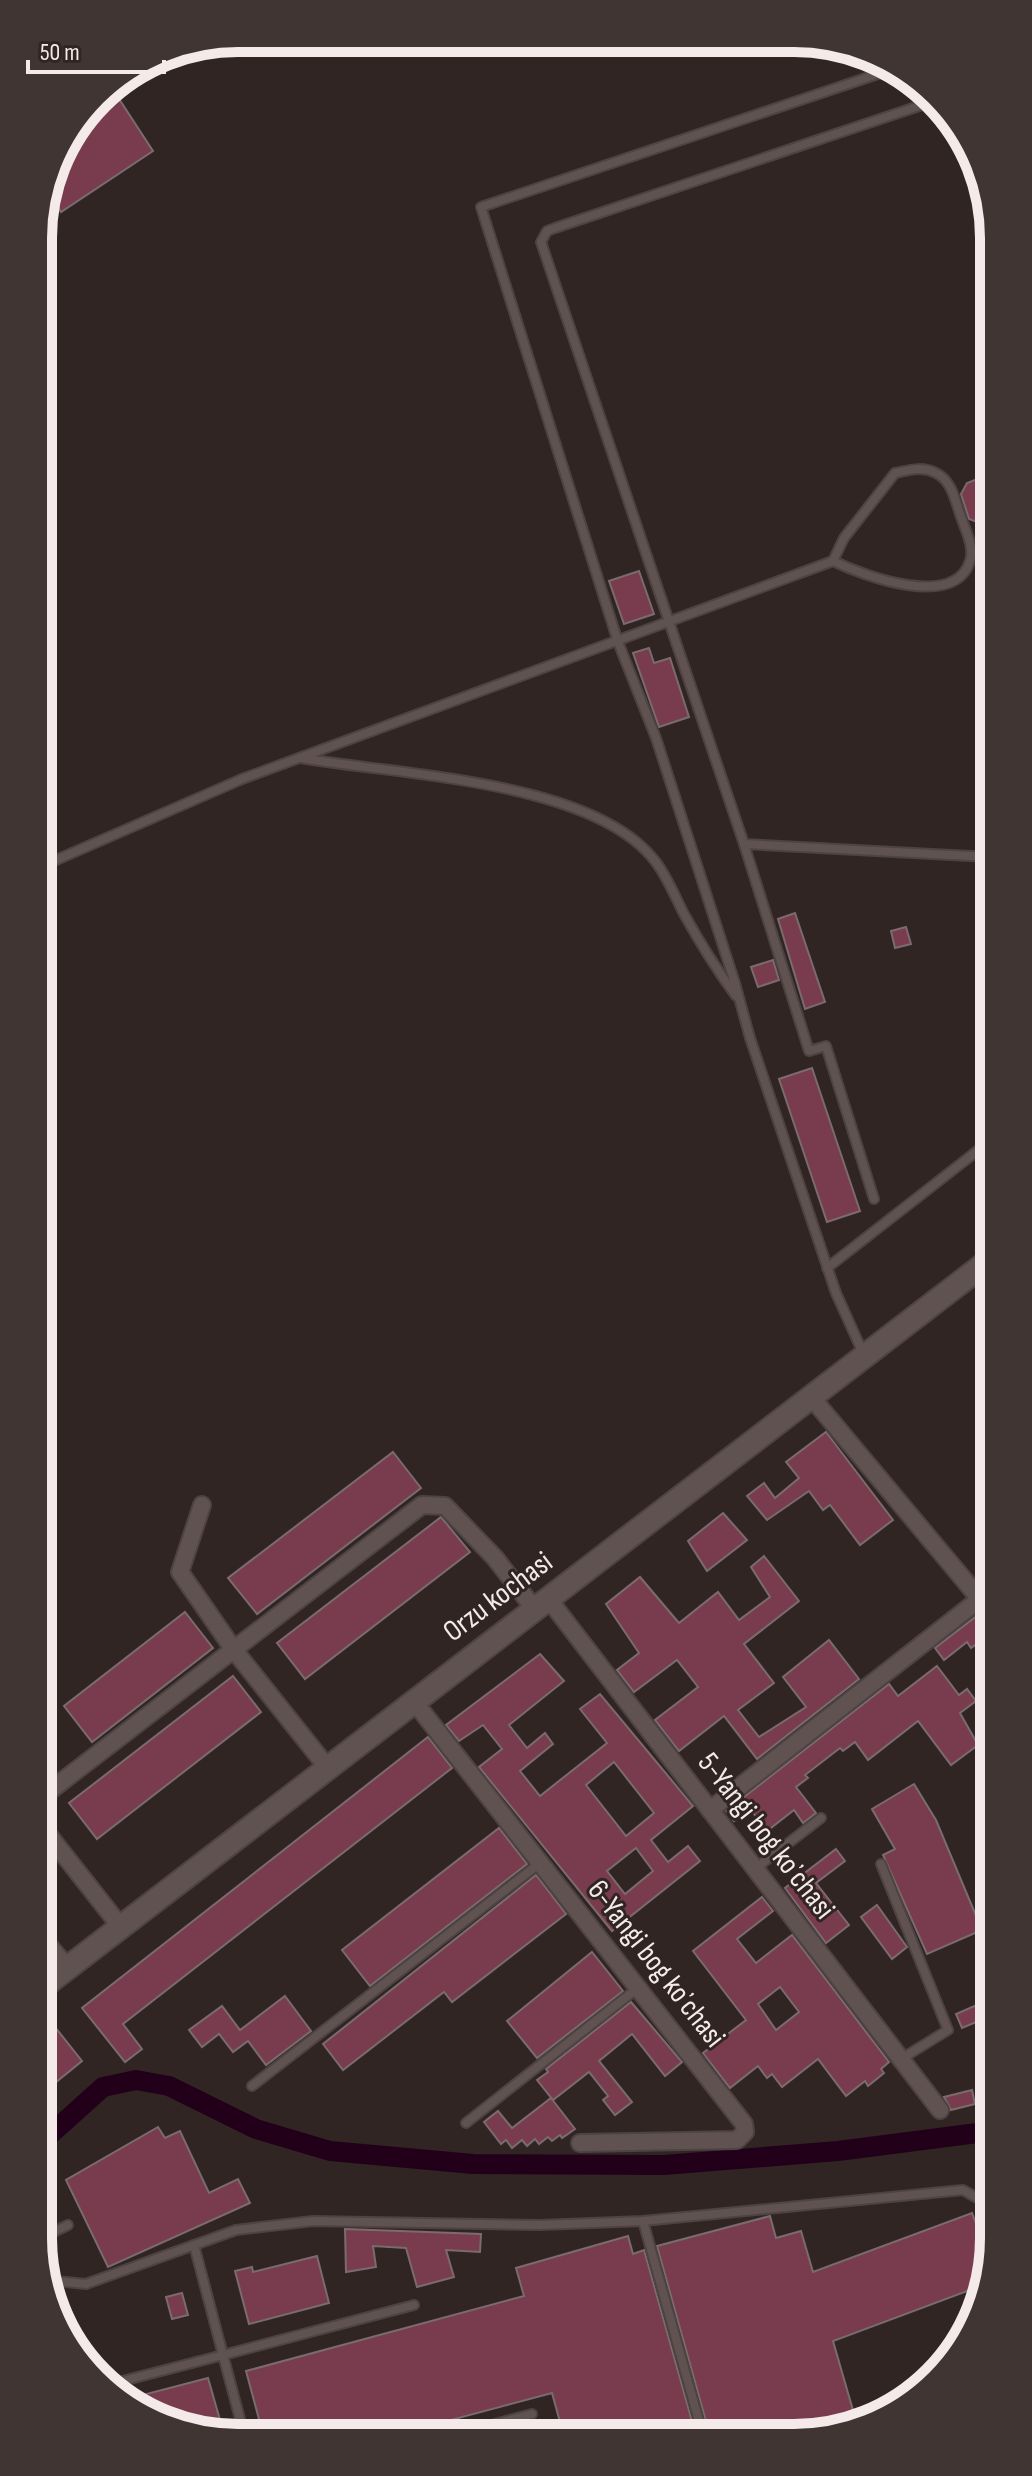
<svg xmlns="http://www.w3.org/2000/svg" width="1032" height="2476" font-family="'Sofia Sans Condensed',sans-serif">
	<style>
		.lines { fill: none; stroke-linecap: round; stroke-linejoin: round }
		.canal { stroke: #23001a; stroke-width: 20 }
		.building { fill: #783c4e; stroke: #796b6e; stroke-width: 2; fill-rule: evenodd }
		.lane-casing { stroke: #4d4342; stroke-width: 12 }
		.street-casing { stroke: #4d4342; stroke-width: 20 }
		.secondary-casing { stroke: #4d4342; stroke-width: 26 }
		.lane { stroke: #605251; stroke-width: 8 }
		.street { stroke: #605251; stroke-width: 16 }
		.secondary { stroke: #605251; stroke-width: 22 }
		.labels { text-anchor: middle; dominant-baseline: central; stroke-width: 6; stroke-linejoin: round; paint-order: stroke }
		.street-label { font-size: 30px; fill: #f3eae9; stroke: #312524 }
		.rim { fill: none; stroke: #f3eae9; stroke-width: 10 }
	</style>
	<rect width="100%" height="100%" fill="#312524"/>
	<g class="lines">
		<path class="canal" d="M44 2140 103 2087 136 2080 169 2086 256 2129 330 2151 473 2164 664 2165 838 2151 993 2131"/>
	</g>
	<g class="building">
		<path d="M110 85 153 151 61 212 58 207 40 219 59 149Z"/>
		<path d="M988 475V526L969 519 961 494 967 483Z"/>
		<path d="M639 571 654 614 624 624 609 581Z"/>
		<path d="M649 648 654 663 670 658 689 717 659 727 633 653Z"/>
		<path d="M795 913 825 1002 805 1009 778 919Z"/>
		<path d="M906 927 911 944 895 948 891 931Z"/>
		<path d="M773 960 779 980 758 987 751 967Z"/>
		<path d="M812 1068 860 1211 827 1222 779 1079Z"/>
		<path d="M826 1432 893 1520 860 1545 830 1505 823 1510 809 1491 767 1520 747 1496 764 1483 775 1498 799 1478 786 1462Z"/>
		<path d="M393 1452 421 1488 257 1614 228 1578Z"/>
		<path d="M723 1513 747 1540 707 1571 688 1541Z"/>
		<path d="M441 1517 470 1552 305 1679 277 1643Z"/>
		<path d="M764 1556 799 1601 744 1644 774 1683 738 1710 759 1737 806 1707 783 1677 829 1640 859 1679 757 1759 724 1716 679 1751 655 1720 698 1687 677 1660 634 1692 617 1670 639 1653 606 1604 640 1577 679 1623 718 1592 739 1620 770 1597 751 1567Z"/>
		<path d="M185 1612 213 1648 92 1742 64 1706Z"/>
		<path d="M978 1615 992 1633V1661L978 1643 971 1648 967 1642 944 1660 935 1648Z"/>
		<path d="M540 1654 564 1681 509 1725 527 1748 545 1733 553 1744 520 1771 540 1796 607 1743 580 1709 600 1694 693 1806 651 1840 668 1862 688 1846 700 1861 612 1931 479 1767 502 1749 483 1725 459 1741 446 1725ZM614 1762 654 1813 626 1836 586 1785ZM636 1848 653 1871 625 1894 607 1871Z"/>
		<path d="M937 1666 959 1695 967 1689 976 1701 960 1713 978 1745 951 1765 918 1721 868 1760 855 1742 843 1751 840 1748 805 1775 808 1778 796 1787 816 1813 803 1823 794 1810 767 1831 750 1809 734 1821 726 1811 889 1684 898 1696Z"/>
		<path d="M233 1676 261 1712 97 1839 69 1803Z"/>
		<path d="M428 1737 452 1768 123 2024 142 2049 125 2062 82 2008Z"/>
		<path d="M914 1784 936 1820 982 1930 927 1954 883 1855 895 1849 872 1809Z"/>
		<path d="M499 1828 527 1864 370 1986 342 1950Z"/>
		<path d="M836 1849 845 1861 816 1883 849 1925 826 1943 785 1888Z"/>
		<path d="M536 1875 566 1914 452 2002 444 1992 343 2070 323 2044Z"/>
		<path d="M762 1897 773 1911 737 1939 756 1963 792 1935 889 2062 881 2069 884 2073 868 2086 865 2081 846 2096 818 2059 782 2087 772 2074 767 2078 758 2066 730 2088 703 2053 746 2020 693 1951ZM780 1987 799 2012 776 2030 758 2004Z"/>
		<path d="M877 1905 907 1947 892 1959 861 1917Z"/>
		<path d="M592 1952 623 1991 537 2058 507 2021Z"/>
		<path d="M285 1996 311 2031 266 2065 248 2041 233 2052 219 2034 202 2047 189 2030 222 2006 240 2030Z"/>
		<path d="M993 1998V2015L962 2028 956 2014Z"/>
		<path d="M631 2002 682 2062 665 2076 632 2034 599 2061 632 2102 615 2115 603 2100 608 2096 589 2072 553 2100 537 2080 548 2072 546 2069Z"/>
		<path d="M55 2027 82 2061 44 2092V2036Z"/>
		<path d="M972 2090 975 2104 951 2110 944 2097Z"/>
		<path d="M551 2098 575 2129 562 2138 560 2135 552 2141 548 2137 539 2144 535 2139 527 2146 522 2140 512 2148 506 2140 501 2144 484 2122 498 2111 512 2128Z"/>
		<path d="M158 2127 165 2138 180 2131 209 2193 238 2179 250 2203 108 2267 66 2180Z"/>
		<path d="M972 2213 991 2263 986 2284 833 2341 857 2424 846 2431 709 2432 657 2246 770 2216 776 2238 801 2231 813 2272Z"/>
		<path d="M345 2229 481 2234 480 2252 446 2250 454 2277 417 2287 406 2248 373 2246 376 2267 346 2272Z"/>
		<path d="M628 2236 633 2254 644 2250 695 2432 563 2433 552 2393 402 2433 263 2434 246 2371 524 2296 516 2268Z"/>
		<path d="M317 2256 329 2303 249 2324 235 2271 252 2267 253 2272Z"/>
		<path d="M182 2293 188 2315 172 2319 166 2297Z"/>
		<path d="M208 2378 224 2434H199L131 2398Z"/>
	</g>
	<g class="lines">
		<g class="lane-casing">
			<g id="lane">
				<path d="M937 100 555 228 547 231 541 242 744 844 989 857"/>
				<path d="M301 758C397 775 593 780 655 861 667 876 675 897 684 914 700 943 717 970 736 996"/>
				<path d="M744 844 809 1051 826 1046 874 1199"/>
				<path d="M40 867 242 779 833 561 844 538 895 473C910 470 922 466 936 473 951 480 955 499 960 514 964 527 975 547 970 561 955 610 864 576 833 561"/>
				<path d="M827 1268 990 1141"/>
				<path d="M863 1353 836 1293 750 1038 735 983 656 738 618 642 481 207 887 71"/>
				<path d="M980 1599 992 1615"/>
				<path d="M988 1684 992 1682"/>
				<path d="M881 1864 948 2030 901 2059"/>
				<path d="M756 1868 821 1818"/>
				<path d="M252 2086 540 1863"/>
				<path d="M466 2123 639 1987"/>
				<path d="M643 2221 702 2432"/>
				<path d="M45 2236 68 2225"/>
				<path d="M194 2245 223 2355 414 2305"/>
				<path d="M45 2280 86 2284 236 2230 313 2221 540 2225 643 2221 963 2190 993 2207"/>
				<path d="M107 2385 223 2355 244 2434"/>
				<path d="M461 2433 532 2414"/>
			</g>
		</g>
		<g class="street-casing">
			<g id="street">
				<path d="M202 1505 180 1572 234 1650 327 1767"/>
				<path d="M547 1597 940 2110"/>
				<path d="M413 1700 744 2124 745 2132 737 2140 580 2143"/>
				<path d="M43 1796 422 1505 445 1506 495 1558 533 1607"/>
				<path d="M710 1810 980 1599 812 1398"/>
				<path d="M43 1828 120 1926"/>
				<path d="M44 1940 67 1967"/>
			</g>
		</g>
		<g class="secondary-casing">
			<path id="secondary" d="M44 1986 991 1259"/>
		</g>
		<use href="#lane" class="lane"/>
		<use href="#street" class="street"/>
		<use href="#secondary" class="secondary"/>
	</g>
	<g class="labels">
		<g class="street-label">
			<text transform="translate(498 1597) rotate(-37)">Orzu kochasi</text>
			<text transform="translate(766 1836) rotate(52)">5-Yangi bog koʼchasi</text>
			<text transform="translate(656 1964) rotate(52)">6-Yangi bog koʼchasi</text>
		</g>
	</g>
	<path d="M0 0H1032V2476H0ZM238 52H794A186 186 0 0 1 980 238V2238A186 186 0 0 1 794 2424H238A186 186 0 0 1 52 2238V238A186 186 0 0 1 238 52Z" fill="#413534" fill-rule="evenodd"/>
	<path class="rim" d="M238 52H794A186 186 0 0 1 980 238V2238A186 186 0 0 1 794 2424H238A186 186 0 0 1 52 2238V238A186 186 0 0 1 238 52Z"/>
	<path d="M28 60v12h136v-12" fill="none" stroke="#f3eae9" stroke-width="4"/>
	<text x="40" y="60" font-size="24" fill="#f3eae9" stroke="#312524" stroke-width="6" paint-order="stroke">50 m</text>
</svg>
